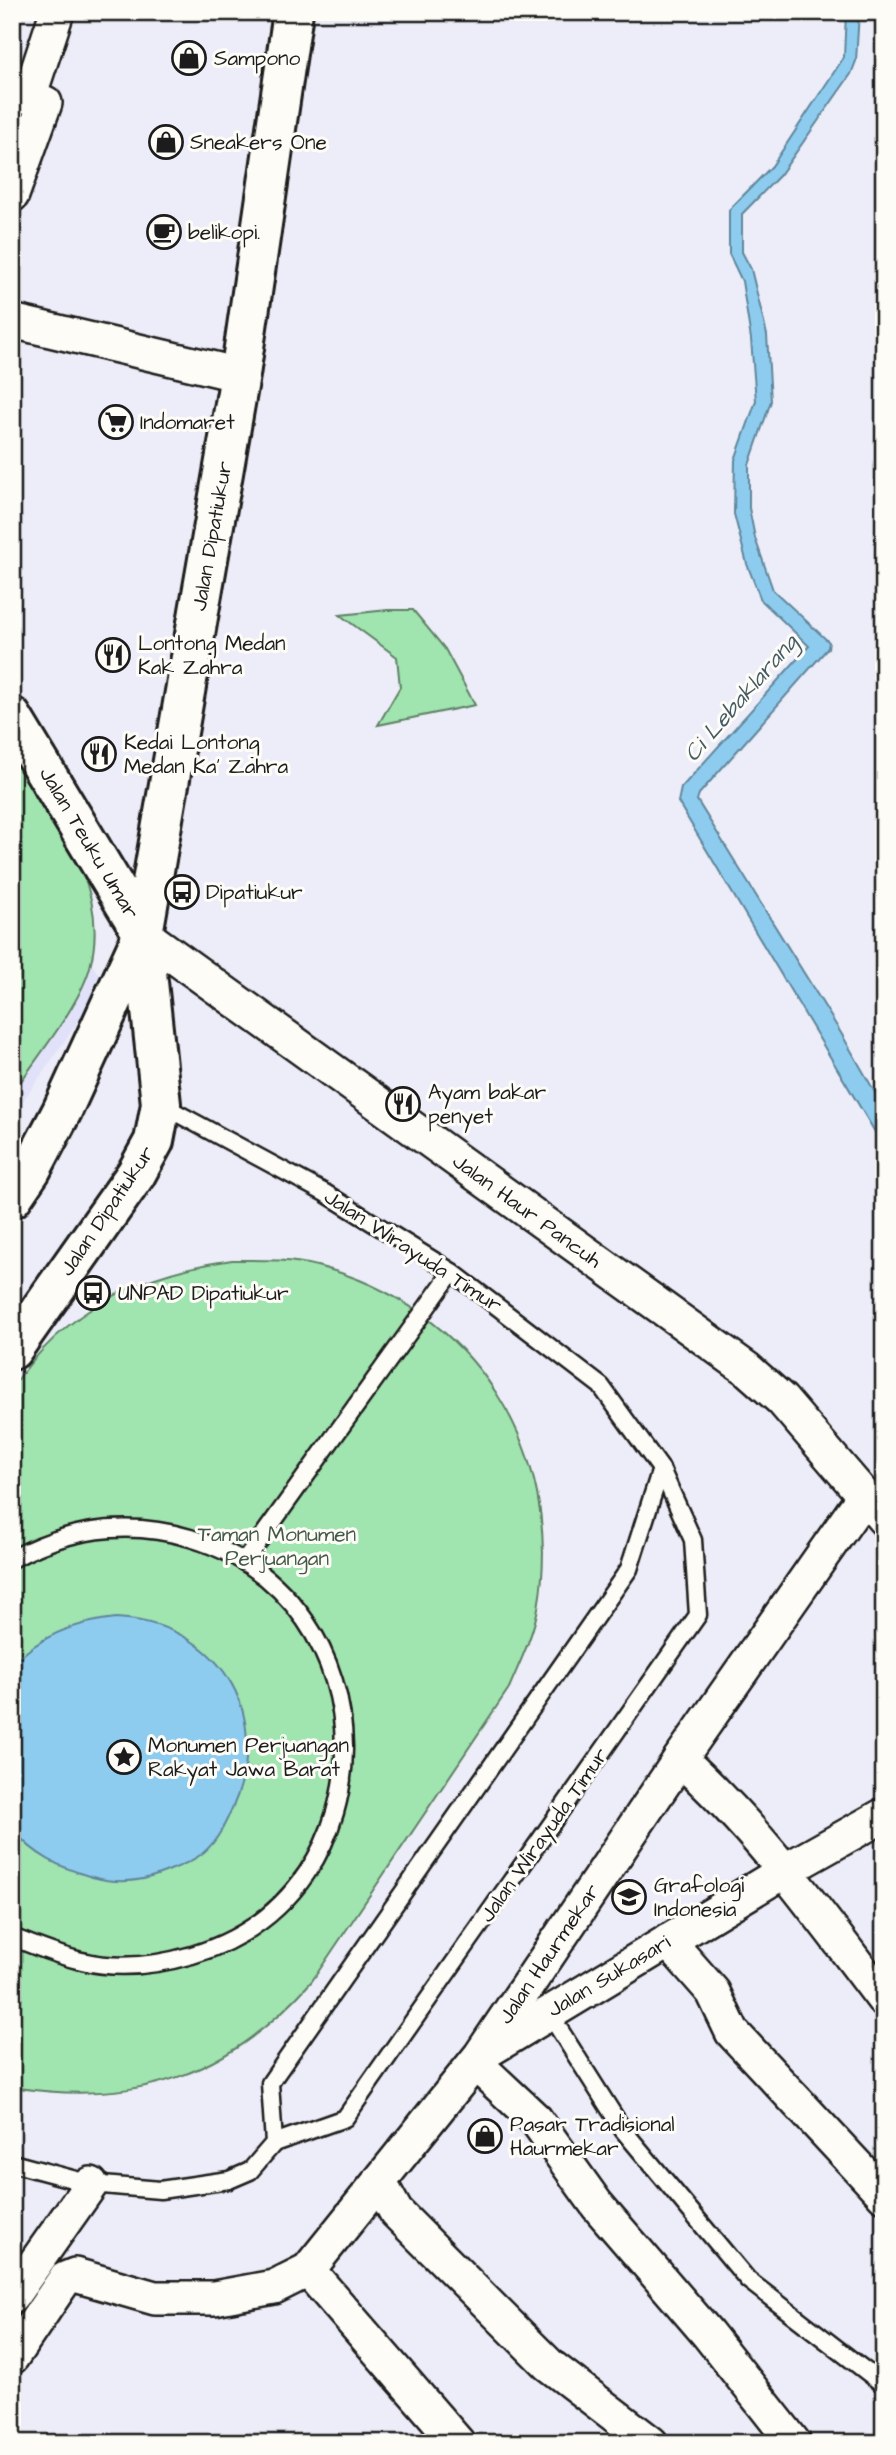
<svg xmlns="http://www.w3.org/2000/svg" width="896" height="2455" font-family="'Architects Daughter',sans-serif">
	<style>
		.built { fill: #e1e2f9 }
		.green { fill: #a0e4af; stroke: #5e8066; stroke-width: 2 }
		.water { fill: #8eccef; stroke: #60869b; stroke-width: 2 }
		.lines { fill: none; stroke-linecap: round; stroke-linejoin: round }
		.service-casing { stroke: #1c1c1c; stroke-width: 21 }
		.minor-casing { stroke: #1c1c1c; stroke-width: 38 }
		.tertiary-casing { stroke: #1c1c1c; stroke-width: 44 }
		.secondary-casing { stroke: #1c1c1c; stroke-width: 44 }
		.service { stroke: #fdfcf7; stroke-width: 16 }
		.minor { stroke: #fdfcf7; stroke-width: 33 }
		.tertiary { stroke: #fdfcf7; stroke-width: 38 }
		.secondary { stroke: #fdfcf7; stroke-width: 38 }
		.labels { text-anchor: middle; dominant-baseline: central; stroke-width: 6; stroke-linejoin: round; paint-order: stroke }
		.poi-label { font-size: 21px; fill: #1c1c1c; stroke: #fdfcf7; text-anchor: start }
		.street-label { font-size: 21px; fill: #1c1c1c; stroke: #fdfcf7 }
		.park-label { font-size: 21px; fill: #445848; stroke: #fdfcf7 }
		.water-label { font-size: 23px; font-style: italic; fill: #445a66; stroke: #fdfcf7 }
	</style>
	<rect width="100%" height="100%" fill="#ecedf8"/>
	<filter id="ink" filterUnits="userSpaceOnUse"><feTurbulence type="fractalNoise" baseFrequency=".0143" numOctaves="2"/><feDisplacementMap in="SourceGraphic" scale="14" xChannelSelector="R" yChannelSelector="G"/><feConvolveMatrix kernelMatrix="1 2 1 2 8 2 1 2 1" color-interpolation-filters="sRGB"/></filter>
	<g filter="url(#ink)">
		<path class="built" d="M12 852 105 983 12 1117Z"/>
		<g class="green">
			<path d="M388 610H413L445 649 475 705 378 725 400 687 397 657 340 615Z"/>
			<path d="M12 754C53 817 112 887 90 967 80 1005 35 1060 12 1094Z"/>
			<path d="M232 1260C260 1260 289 1259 317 1266 472 1305 566 1451 538 1608 533 1636 520 1662 509 1688L312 1981C230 2074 141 2106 18 2088L12 2086V1388C65 1309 140 1273 232 1260Z"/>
		</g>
		<g class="water">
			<path d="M846 12H859L856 61 851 74 780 175 742 214V252L751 269 767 335 771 401 749 465V508L755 538 773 590 829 642 828 648 699 794 697 800 841 1033 884 1108V1147L678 802 681 788 809 646 761 600 747 564 734 514 735 460 756 401 751 339 742 281 729 254V210L772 166 844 57Z"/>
			<path d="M116 1618C217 1623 274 1710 234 1804 226 1822 218 1841 203 1853 192 1862 178 1867 165 1872 142 1882 117 1884 92 1877 59 1867 35 1856 12 1829V1665C40 1635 76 1622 116 1618Z"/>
		</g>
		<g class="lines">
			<g class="service-casing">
				<g id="service">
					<path d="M162 1105 325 1193 452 1272 601 1386 661 1469 693 1540 698 1615 345 2118 274 2143"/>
					<path d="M12 1559C69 1528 128 1520 190 1538 393 1598 397 1895 192 1955 158 1965 118 1970 82 1961 58 1956 35 1946 12 1937"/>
					<path d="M244 1562 452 1272"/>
					<path d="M549 2013 623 2130 748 2280 884 2385"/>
					<path d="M12 2163 91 2184 160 2190 229 2180 250 2171 274 2143 270 2083 629 1569 661 1469"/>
				</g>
			</g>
			<g class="minor-casing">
				<g id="minor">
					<path d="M12 195 45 103 29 97 57 12"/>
					<path d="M12 321 240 375"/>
					<path d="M143 934 747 1369 782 1400 884 1519"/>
					<path d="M680 1759C759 1830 820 1916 884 2000"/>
					<path d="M668 1941 713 1992 732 2032 884 2195"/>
					<path d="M492 2048 786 1870 884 1815"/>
					<path d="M475 2063 536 2120 597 2205 708 2334 794 2443"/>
					<path d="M380 2183 396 2212 549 2365 651 2443"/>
					<path d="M308 2270 458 2443"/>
					<path d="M12 2296 91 2184"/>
					<path d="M12 2357 65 2279 75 2275 155 2298H214L274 2287 308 2270 480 2056 680 1759 864 1496"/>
				</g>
			</g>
			<g class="tertiary-casing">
				<path id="tertiary" d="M12 717 143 934"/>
			</g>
			<g class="secondary-casing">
				<g id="secondary">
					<path d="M12 1198 31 1170 62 1111 143 934 240 375 293 12"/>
					<path d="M12 1350 136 1174 154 1141 161 1104 143 935"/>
				</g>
			</g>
			<use href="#service" class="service"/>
			<use href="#minor" class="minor"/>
			<use href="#tertiary" class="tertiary"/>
			<use href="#secondary" class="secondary"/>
		</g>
	</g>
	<defs>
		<g id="shop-ring" transform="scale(1.75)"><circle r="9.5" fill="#fdfcf7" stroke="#1c1c1c" stroke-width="1.5"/><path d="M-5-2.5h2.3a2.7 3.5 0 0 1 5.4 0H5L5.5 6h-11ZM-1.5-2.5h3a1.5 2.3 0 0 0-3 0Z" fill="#1c1c1c"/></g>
		<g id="cafe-ring" transform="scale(1.75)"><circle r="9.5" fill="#fdfcf7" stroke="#1c1c1c" stroke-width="1.5"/><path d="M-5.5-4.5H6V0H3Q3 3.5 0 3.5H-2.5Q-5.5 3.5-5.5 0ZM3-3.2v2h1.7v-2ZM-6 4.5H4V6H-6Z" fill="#1c1c1c"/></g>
		<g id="supermarket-ring" transform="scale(1.75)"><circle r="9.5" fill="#fdfcf7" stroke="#1c1c1c" stroke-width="1.5"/><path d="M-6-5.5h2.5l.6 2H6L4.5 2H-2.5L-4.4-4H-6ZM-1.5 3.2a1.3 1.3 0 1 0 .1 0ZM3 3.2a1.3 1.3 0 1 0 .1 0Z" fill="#1c1c1c"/></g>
		<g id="restaurant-ring" transform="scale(1.75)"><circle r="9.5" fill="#fdfcf7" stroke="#1c1c1c" stroke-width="1.5"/><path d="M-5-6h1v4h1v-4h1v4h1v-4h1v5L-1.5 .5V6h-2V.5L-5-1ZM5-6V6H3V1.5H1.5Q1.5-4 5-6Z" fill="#1c1c1c"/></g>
		<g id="bus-ring" transform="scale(1.75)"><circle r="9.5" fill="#fdfcf7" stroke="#1c1c1c" stroke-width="1.5"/><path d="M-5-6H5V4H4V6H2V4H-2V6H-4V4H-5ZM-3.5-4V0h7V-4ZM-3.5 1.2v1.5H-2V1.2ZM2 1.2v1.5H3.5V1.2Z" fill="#1c1c1c"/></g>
		<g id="sight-ring" transform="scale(1.75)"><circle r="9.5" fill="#fdfcf7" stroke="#1c1c1c" stroke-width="1.5"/><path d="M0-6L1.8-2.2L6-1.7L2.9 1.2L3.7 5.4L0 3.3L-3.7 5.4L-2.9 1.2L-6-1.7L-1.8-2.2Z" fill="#1c1c1c"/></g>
		<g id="university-ring" transform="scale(1.75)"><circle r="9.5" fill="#fdfcf7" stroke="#1c1c1c" stroke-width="1.5"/><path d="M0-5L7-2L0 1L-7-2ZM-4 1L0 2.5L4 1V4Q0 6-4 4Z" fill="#1c1c1c"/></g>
	</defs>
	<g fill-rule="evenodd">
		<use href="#shop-ring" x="189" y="58"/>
		<use href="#shop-ring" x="166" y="142"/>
		<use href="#cafe-ring" x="164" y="232"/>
		<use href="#supermarket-ring" x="116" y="422"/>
		<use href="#restaurant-ring" x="113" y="655"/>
		<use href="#restaurant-ring" x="99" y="754"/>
		<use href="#bus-ring" x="182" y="892"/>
		<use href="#restaurant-ring" x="403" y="1104"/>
		<use href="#bus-ring" x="93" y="1293"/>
		<use href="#sight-ring" x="124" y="1757"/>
		<use href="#university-ring" x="629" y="1897"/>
		<use href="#shop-ring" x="485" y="2136"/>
	</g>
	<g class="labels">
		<g class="poi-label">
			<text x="214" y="58">Sampono</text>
			<text x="190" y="142">Sneakers One</text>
			<text x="188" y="232">belikopi.</text>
			<text x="140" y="422">Indomaret</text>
			<text x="138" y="643">Lontong Medan<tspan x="138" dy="24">Kak Zahra</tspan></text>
			<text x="124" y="742">Kedai Lontong<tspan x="124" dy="24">Medan Ka' Zahra</tspan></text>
			<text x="206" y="892">Dipatiukur</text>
			<text x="428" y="1092">Ayam bakar<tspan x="428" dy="24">penyet</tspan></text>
			<text x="118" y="1293">UNPAD Dipatiukur</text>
			<text x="148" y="1745">Monumen Perjuangan<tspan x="148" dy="24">Rakyat Jawa Barat</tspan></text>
			<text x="654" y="1885">Grafologi<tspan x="654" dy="24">Indonesia</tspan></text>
			<text x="510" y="2124">Pasar Tradisional<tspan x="510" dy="24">Haurmekar</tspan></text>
		</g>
		<g class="street-label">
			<text transform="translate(212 536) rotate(-80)">Jalan Dipatiukur</text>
			<text transform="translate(89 843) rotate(59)">Jalan Teuku Umar</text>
			<text transform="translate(107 1211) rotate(-56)">Jalan Dipatiukur</text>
			<text transform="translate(527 1211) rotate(36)">Jalan Haur Pancuh</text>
			<text transform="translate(413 1251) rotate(33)">Jalan Wirayuda Timur</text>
			<text transform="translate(544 1835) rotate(-55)">Jalan Wirayuda Timur</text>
			<text transform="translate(549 1954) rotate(-56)">Jalan Haurmekar</text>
			<text transform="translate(609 1976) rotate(-31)">Jalan Sukasari</text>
		</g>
		<g class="park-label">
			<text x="277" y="1534">Taman Monumen<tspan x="277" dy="24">Perjuangan</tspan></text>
		</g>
		<g class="water-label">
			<text transform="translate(741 698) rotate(-49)">Ci Lebaklarang</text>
		</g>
	</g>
	<rect width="896" height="2455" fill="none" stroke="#fdfcf7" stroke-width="42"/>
	<rect x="21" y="21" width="854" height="2413" fill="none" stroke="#1c1c1c" stroke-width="2.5" filter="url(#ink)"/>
</svg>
